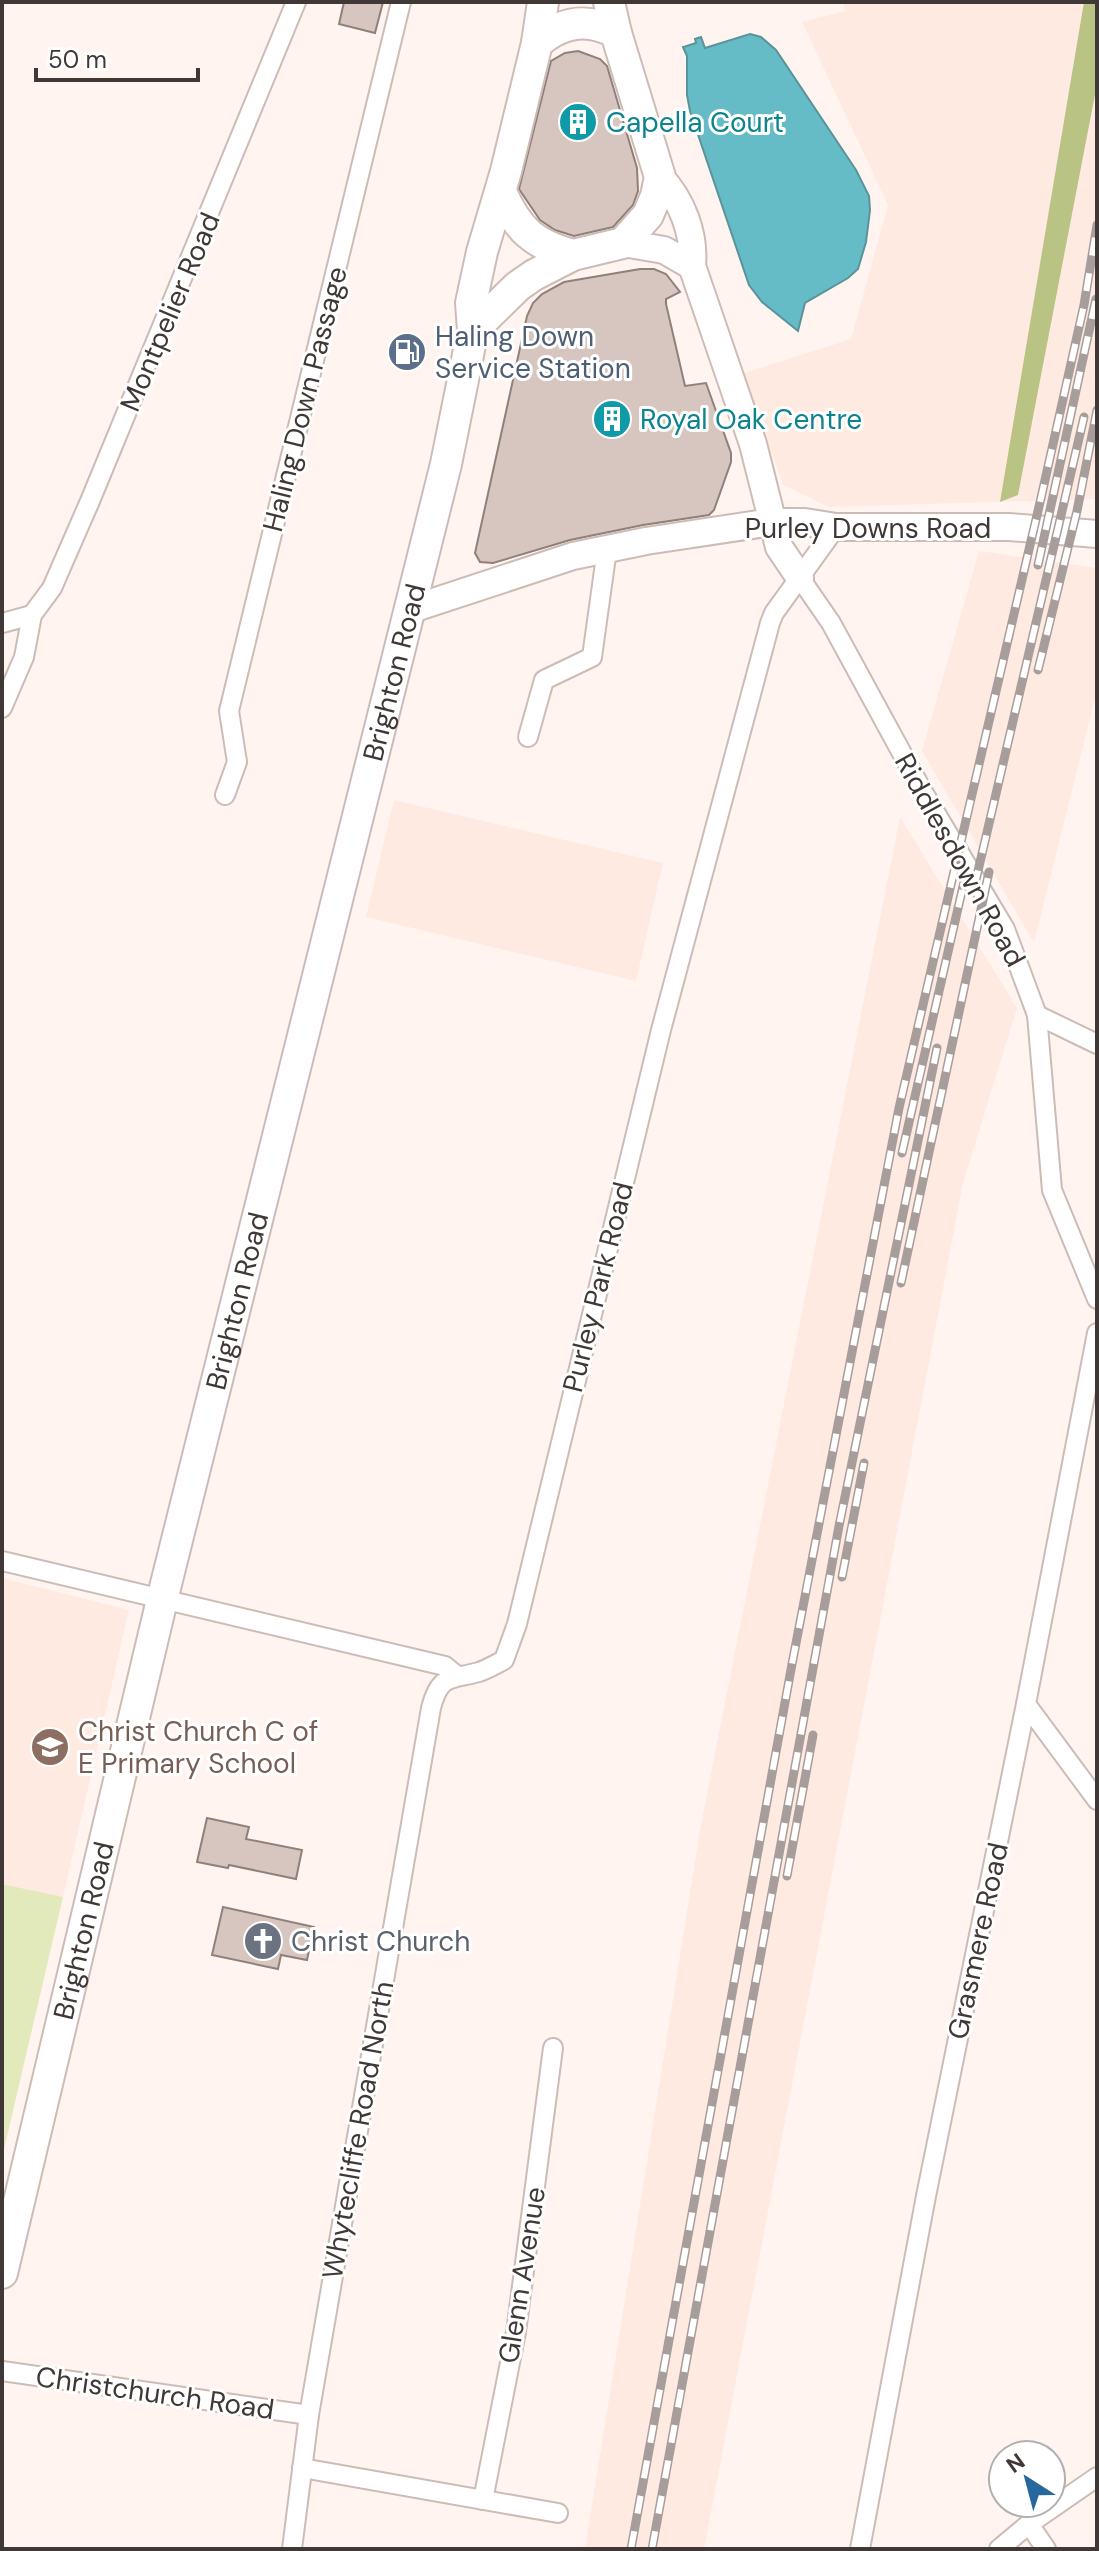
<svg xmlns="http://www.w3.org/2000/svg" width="1099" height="2551" font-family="'DM Sans',sans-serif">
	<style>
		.built { fill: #ffeae2 }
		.green { fill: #e2eabc }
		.forest { fill: #b8c384 }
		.water { fill: #65bbc6; stroke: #5a949b; stroke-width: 2 }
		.building { fill: #d7c6bf; stroke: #90807a; stroke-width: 2 }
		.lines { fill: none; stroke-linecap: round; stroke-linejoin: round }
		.street-casing { stroke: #cdbcb6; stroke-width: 22 }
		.secondary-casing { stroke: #cdbcb6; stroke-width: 30 }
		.primary-casing { stroke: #cdbcb6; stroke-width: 34 }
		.street { stroke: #fff; stroke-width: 18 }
		.secondary { stroke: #fff; stroke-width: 26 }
		.primary { stroke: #fff; stroke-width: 30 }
		.rail-casing { stroke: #a79e9b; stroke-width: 9 }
		.rail { stroke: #fff; stroke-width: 6; stroke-dasharray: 18; stroke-linecap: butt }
		.labels { text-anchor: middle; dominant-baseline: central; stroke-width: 6; stroke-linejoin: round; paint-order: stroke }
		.culture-label { font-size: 28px; fill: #0d838f; stroke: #fff; text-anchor: start }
		.street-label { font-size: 28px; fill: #3f3836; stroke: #fff }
		.service-label { font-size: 28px; fill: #4e5e75; stroke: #fff; text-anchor: start }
		.education-label { font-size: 28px; fill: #785e54; stroke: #fff; text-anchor: start }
		.worship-label { font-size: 28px; fill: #5b616d; stroke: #fff; text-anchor: start }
	</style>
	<rect width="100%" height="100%" fill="#fff4f0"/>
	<g class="built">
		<path d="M843 2H1097V499L829 507 783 485 744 373 851 339 888 205 802 22 845 11Z"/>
		<path d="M979 551 1097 568V690L1034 943 922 751Z"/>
		<path d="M394 800 663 863 636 981 366 917Z"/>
		<path d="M900 817 1017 1008 963 1183 704 2549H585L701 1824Z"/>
		<path d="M2 1578 129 1610 63 1897 2 1884Z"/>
	</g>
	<path class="green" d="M2 1884 63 1897 2 2158Z"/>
	<path class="forest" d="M1084 2H1097V84L1018 495 1000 502Z"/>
	<path class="water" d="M750 34 761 37 776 50 856 170 869 196 870 210 866 242 858 269 848 278 805 303 798 331 762 302 749 285 690 111 687 95V56L683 47 696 43 695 39 701 37 705 48Z"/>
	<g class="building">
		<path d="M344 2H383L375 33 339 24Z"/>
		<path d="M578 51 600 59 607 66 637 168 638 191 633 205 613 227 574 236 555 230 540 220 519 189 551 61 565 53Z"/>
		<path d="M640 269H654L666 274 680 292 666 299V304L685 386 706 383 731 453V462L714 510 709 515 643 525 570 540 493 563 480 562 475 553 527 316 533 303 542 294 564 282Z"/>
		<path d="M207 1818 249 1827 246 1839 302 1850 296 1879 229 1865 228 1868 197 1862Z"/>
		<path d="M223 1907 314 1927 307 1960 281 1955 278 1969 212 1955Z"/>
	</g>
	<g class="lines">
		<g class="street-casing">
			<g id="street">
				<path d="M800 578 831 623 923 792 1005 929 1037 1015 1052 1190 1097 1299"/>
				<path d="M2 623 32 615"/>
				<path d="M2 708 24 657 32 615 52 588 90 501 296 2"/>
				<path d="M528 737 544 680 592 657 607 549"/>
				<path d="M225 795 237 762 229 711 401 2"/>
				<path d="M1037 1015 1097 1044"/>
				<path d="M2 1561 445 1666 456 1675"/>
				<path d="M1026 1704 1097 1800"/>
				<path d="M2 2371 309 2415"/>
				<path d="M302 2468 558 2513"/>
				<path d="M483 2500 516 2332 553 2048"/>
				<path d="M1029 2524 1046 2549"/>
				<path d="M292 2549 309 2415 431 1708C440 1674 450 1680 479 1672 488 1669 496 1664 504 1660L517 1624 661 1030 770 623 774 613 836 527"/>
				<path d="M860 2549 926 2196 1026 1704 1097 1333"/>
				<path d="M999 2549 1029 2524 1097 2477"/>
			</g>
		</g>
		<g class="secondary-casing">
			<g id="secondary">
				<path d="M660 177C682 200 695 234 692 266L753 444 779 547 800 578"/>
				<path d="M623 243 664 250 692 266"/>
				<path d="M409 610 573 556 646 541 772 522H805L836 527H1009L1097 534"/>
			</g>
		</g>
		<g class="primary-casing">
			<g id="primary">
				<path d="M537 43C561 22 587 17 616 33"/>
				<path d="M501 192C518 230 533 244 573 255"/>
				<path d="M473 330 518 286 534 275 573 255 623 243 648 215 656 196 660 177 616 33 609 2"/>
				<path id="s1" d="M2 2273 162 1600 446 464 473 330 471 303 482 252 506 171 537 43 543 2"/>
			</g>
		</g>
		<use href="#street" class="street"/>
		<use href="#secondary" class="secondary"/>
		<use href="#primary" class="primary"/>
		<g class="rail-casing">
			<g id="rail">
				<path d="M1038 565 1096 299"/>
				<path d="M1038 670 1077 511 1097 410"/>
				<path d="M974 888 1084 417"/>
				<path d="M902 1153 967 869"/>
				<path d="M901 1283 989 872"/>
				<path d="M842 1577 864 1463"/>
				<path d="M787 1876 813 1735"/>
				<path d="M631 2549 792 1664 899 1108 1041 498 1084 305 1097 225"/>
				<path d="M652 2549 839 1526 937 1048"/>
			</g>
		</g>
		<use href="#rail" class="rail"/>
	</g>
	<defs>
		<g id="building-disc" transform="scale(2)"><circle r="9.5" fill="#0f9aa8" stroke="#fff"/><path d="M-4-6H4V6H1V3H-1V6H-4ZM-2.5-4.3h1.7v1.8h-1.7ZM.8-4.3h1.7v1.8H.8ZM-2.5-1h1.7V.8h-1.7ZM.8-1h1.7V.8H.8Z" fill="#fff"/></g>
		<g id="fuel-disc" transform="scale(2)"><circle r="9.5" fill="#5c6f8a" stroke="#fff"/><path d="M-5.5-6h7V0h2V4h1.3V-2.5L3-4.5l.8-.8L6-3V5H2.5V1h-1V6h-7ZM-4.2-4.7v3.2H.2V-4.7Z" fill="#fff"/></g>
		<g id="school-disc" transform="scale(2)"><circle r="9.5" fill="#8d6e63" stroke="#fff"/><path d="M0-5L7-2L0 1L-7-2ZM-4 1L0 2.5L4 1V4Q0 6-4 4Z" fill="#fff"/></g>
		<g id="church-disc" transform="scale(2)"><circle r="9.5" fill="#6b7280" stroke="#fff"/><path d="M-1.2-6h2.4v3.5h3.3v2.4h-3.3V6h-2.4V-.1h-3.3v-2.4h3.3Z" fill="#fff"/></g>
	</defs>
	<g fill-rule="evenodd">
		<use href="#building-disc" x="578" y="122"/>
		<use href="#fuel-disc" x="407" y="352"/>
		<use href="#building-disc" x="612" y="419"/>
		<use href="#school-disc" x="50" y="1747"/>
		<use href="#church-disc" x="263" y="1941"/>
	</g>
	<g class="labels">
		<g class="culture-label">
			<text x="606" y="122">Capella Court</text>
			<text x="640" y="419">Royal Oak Centre</text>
		</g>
		<g class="street-label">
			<text transform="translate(170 312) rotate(-67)">Montpelier Road</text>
			<text transform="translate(305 399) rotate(-76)">Haling Down Passage</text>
			<text x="868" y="528">Purley Downs Road</text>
			<text stroke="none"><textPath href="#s1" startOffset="1648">Brighton Road</textPath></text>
			<text transform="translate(960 860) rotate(61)">Riddlesdown Road</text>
			<text transform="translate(598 1287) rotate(-76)">Purley Park Road</text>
			<text stroke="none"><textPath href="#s1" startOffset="1000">Brighton Road</textPath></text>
			<text stroke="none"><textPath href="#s1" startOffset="352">Brighton Road</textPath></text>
			<text transform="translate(978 1941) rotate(-78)">Grasmere Road</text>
			<text transform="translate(358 2130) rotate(-80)">Whytecliffe Road North</text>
			<text transform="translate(522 2275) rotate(-81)">Glenn Avenue</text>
			<text transform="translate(155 2393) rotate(8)">Christchurch Road</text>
		</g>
		<g class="service-label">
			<text x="435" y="336">Haling Down<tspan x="435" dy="32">Service Station</tspan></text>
		</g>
		<g class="education-label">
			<text x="78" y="1731">Christ Church C of<tspan x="78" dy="32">E Primary School</tspan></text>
		</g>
		<g class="worship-label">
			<text x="291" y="1941">Christ Church</text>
		</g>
	</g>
	<rect width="1099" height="2551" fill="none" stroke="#3f3836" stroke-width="8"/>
	<g transform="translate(1027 2479) rotate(324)"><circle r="38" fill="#ffffff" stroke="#b2afaf" stroke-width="2"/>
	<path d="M0-6L14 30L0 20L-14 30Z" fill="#26679d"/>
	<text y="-12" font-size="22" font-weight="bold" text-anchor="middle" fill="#3f3836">N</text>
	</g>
	<path d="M36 68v12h162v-12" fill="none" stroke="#3f3836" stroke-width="4"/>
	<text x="48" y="68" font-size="24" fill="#3f3836" stroke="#ffffff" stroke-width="6" paint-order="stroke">50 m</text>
</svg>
